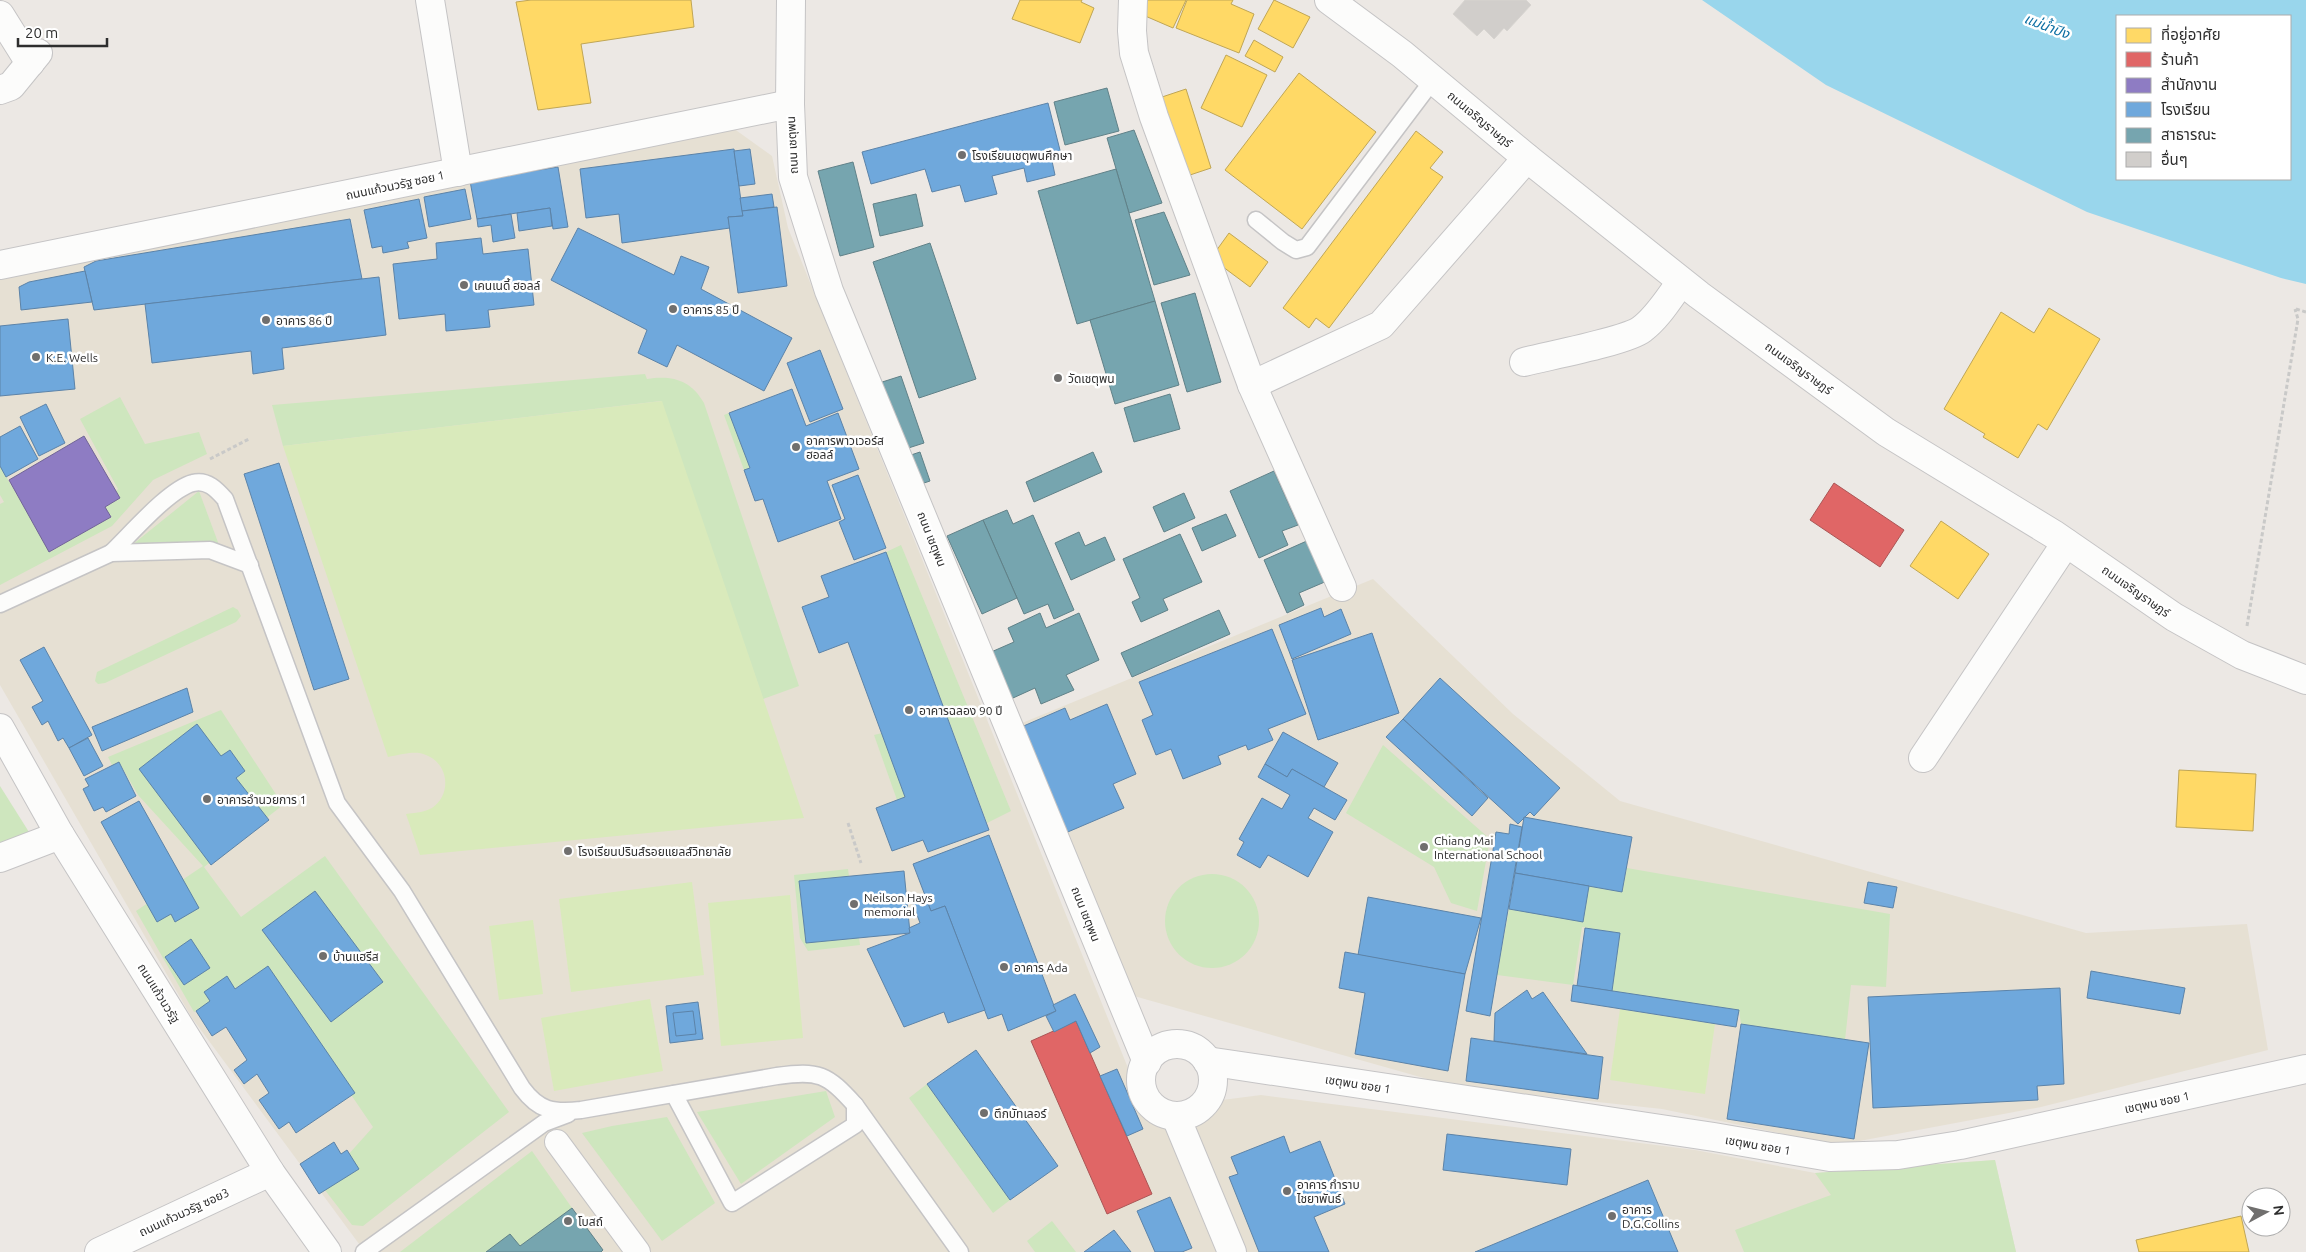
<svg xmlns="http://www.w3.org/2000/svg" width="2306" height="1252" font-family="Ubuntu,'Noto Sans Thai',sans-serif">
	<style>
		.education { fill: #e6e0d3 }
		.green { fill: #cee6be }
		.pitch { fill: #d9eabb }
		.water { fill: #99d6ec; fill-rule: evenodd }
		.homes { fill: #ffd966; stroke: #c0a655 }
		.shops { fill: #e06666; stroke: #ab5555 }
		.offices { fill: #8e7cc3; stroke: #716596 }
		.schools { fill: #6fa8dc; stroke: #5c83a8 }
		.public { fill: #76a5af; stroke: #608188 }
		.building { fill: #d1cecb; stroke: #d7d4d0 }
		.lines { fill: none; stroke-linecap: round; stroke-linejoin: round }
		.service-casing { stroke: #c5c4c5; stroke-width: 19 }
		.pedestrian-casing { stroke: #c5c4c5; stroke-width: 26 }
		.minor-casing { stroke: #c5c4c5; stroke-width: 30 }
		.tertiary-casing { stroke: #c5c4c5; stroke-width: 30 }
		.secondary-casing { stroke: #c5c4c5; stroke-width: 30 }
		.path { stroke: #c9c9c8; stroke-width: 3; stroke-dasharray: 4 2.5; stroke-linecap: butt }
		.service { stroke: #fcfcfb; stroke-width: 16 }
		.pedestrian { stroke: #fcfcfb; stroke-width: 24 }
		.minor { stroke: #fcfcfb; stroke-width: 28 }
		.tertiary { stroke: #fcfcfb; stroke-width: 28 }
		.secondary { stroke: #fcfcfb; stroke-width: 28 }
		.poi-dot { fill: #706f6e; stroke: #fff; stroke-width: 2 }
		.labels { text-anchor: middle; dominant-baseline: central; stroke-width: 5; stroke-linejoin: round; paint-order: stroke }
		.street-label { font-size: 12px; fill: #2e2e2e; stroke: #fff }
		.poi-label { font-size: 12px; fill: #2e2e2e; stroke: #fff; text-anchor: start }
		.water-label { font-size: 14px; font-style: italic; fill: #0d6fa3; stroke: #fff }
	</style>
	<rect width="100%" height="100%" fill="#ece8e4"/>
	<g class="education">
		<path d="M726 123 772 156 788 228 1145 1110 1261 1095 1695 1150 1815 1173 1995 1160 2016 1252H365L192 1018 0 685V278Z"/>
		<path d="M1373 579 1513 714 1620 801 2086 933 2247 924 2268 1050 2041 1107 1838 1145 1662 1109 1452 1086 1134 996 1015 726Z"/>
	</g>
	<g class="green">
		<path d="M645 374 647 379C672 375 691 380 704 403L799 686 763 699 661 401 283 446 272 405Z"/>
		<path d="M120 397 145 444 199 432 207 454 153 480 112 526 0 585V504L4 502 0 495V466L50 552 111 517 105 507 120 498 116 491 118 489 80 419Z"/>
		<path d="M729 413 750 468 744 470 724 415Z"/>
		<path d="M199 491 219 545H132Z"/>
		<path d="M901 545 1011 811 987 823 886 552Z"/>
		<path d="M233 607 238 610 241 616 236 622 105 683 98 684 95 681 97 672Z"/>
		<path d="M221 710 283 805 204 867 241 917 325 856 509 1112 363 1226 352 1225 321 1185 373 1127 266 970 194 1012 136 911 203 866 138 795 119 762 112 765 108 757Z"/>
		<path d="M882 733 905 797 897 800 874 735Z"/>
		<path d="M1383 745 1490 839 1477 911 1451 903 1434 867 1346 813Z"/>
		<path d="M0 786 34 840 0 851Z"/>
		<path d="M1627 868 1890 914 1886 987 1851 985 1845 1040 1741 1024 1739 1010 1612 991 1620 933 1582 927 1573 985 1497 975 1509 909 1583 921 1589 886 1622 892Z"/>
		<path d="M848 869 849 876 799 881 806 943 859 938 860 945 808 951 800 938 794 875Z"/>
		<circle cx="1212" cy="921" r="47"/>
		<path d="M927 1084 1010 1200 993 1213 909 1098Z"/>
		<path d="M826 1091 835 1117 741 1184 697 1112Z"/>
		<path d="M667 1117 715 1203 662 1241 582 1133 612 1126Z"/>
		<path d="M532 1151 572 1208 520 1246 486 1252H400Z"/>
		<path d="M1995 1160 2016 1252H1744L1735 1230 1831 1195 1815 1173Z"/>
		<path d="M1052 1221 1076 1252H1035L1027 1241Z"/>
	</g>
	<g class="pitch">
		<path d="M662 401 804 818 420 855 406 814C414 813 425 812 432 808 452 794 449 764 426 755 415 750 400 755 388 757L283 446Z"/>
		<path d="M692 882 704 975 571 992 559 899Z"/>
		<path d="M790 895 803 1038 721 1046 708 903Z"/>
		<path d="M533 920 543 994 499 1000 489 926Z"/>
		<path d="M650 999 663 1071 554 1091 541 1018Z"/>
		<path d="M1620 1009 1715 1024 1705 1094 1610 1080Z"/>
	</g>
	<path class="water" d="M1702 0H2306V284L2281 278 2087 212 1826 85ZM2117 16H2290V179H2117Z"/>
	<g class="homes">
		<path d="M531 0H691L694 27 581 44 591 103 538 110 516 2Z"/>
		<path d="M1020 0H1082L1081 2 1094 8 1080 43 1012 19Z"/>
		<path d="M1142 0H1186L1173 28 1136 12Z"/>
		<path d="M1187 0H1233L1231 4 1254 14 1239 53 1176 28Z"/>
		<path d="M1274 0 1310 17 1293 48 1258 29Z"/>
		<path d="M1254 40 1283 57 1275 72 1245 56Z"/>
		<path d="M1226 55 1267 75 1242 127 1201 108Z"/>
		<path d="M1299 73 1376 132 1302 229 1225 170Z"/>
		<path d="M1186 89 1211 168 1178 179 1153 100Z"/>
		<path d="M1416 131 1443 152 1430 168 1443 177 1329 328 1316 318 1309 328 1283 308Z"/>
		<path d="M1229 233 1268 262 1250 287 1211 258Z"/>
		<path d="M2049 308 2100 339 2047 430 2038 424 2018 458 1983 437 1985 434 1944 409 2001 312 2034 333Z"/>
		<path d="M1941 521 1989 554 1958 599 1910 566Z"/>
		<path d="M2179 770 2256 774 2253 831 2176 827Z"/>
		<path d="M2241 1216 2249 1252H2139L2136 1240Z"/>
	</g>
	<g class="shops">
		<path d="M1834 483 1904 530 1880 567 1810 520Z"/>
		<path d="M1076 1021 1152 1194 1107 1214 1031 1041Z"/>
	</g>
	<path class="offices" d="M84 436 120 498 105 507 111 517 49 552 9 480Z"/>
	<g class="schools">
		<path d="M1048 103 1062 158 1052 161 1055 175 1027 182 1024 168 992 176 997 194 965 202 960 185 932 192 925 169 871 184 862 152Z"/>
		<path d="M734 149 743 216 728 217 730 228 622 243 619 214 586 218 580 169Z"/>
		<path d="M750 149 755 184 739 186 734 151Z"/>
		<path d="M558 167 568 227 553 229 550 208 477 219 470 181Z"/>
		<path d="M465 189 471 219 429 227 424 197Z"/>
		<path d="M772 194 774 207 742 211 740 198Z"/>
		<path d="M419 199 427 238 407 242 409 248 383 253 382 246 372 248 364 210Z"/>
		<path d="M777 207 787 286 738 293 728 217 743 216 742 211Z"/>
		<path d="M550 208 552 226 519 231 517 213Z"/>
		<path d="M511 214 515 238 493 242 491 225 478 227 477 219Z"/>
		<path d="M350 219 362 279 94 310 84 267 96 261Z"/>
		<path d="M578 228 674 275 681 256 709 267 701 289 792 338 764 391 677 345 667 367 638 353 647 330 551 280Z"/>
		<path d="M481 238 483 254 528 249 534 305 488 310 490 327 446 331 445 314 399 319 393 264 437 259 436 243Z"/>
		<path d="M85 271 92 302 21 310 19 287 29 282Z"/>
		<path d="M379 277 386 335 282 348 284 369 253 374 251 351 152 363 145 304Z"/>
		<path d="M68 319 75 389 0 396V326Z"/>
		<path d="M820 350 843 409 810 422 787 363Z"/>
		<path d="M792 389 806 426 838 413 859 469 827 481 841 519 778 542 763 499 755 501 744 470 750 468 729 413Z"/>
		<path d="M46 404 65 443 39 456 20 417Z"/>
		<path d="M20 426 38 459 6 477 0 466V437Z"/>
		<path d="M279 463 349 679 314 690 244 474Z"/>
		<path d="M858 475 886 548 854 560 839 522 845 519 832 485Z"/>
		<path d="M886 552 989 830 928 852 923 840 892 851 876 808 905 797 848 642 819 653 802 607 829 597 821 576Z"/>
		<path d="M1321 608 1324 617 1341 609 1351 634 1292 659 1279 625Z"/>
		<path d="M1272 629 1306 714 1268 729 1273 740 1248 750 1246 745 1218 756 1221 764 1183 779 1171 749 1156 755 1142 720 1153 715 1139 682Z"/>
		<path d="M1372 633 1399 713 1318 740 1292 660Z"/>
		<path d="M44 647 92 735 69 748 63 738 58 741 48 721 42 725 32 707 43 701 20 660Z"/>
		<path d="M1440 678 1560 788 1534 816 1530 812 1518 824 1403 719Z"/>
		<path d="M187 688 193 712 102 751 92 727Z"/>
		<path d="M1107 704 1136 774 1113 784 1124 808 1056 837 1019 728 1065 708 1070 720Z"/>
		<path d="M1403 719 1488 798 1472 816 1386 737Z"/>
		<path d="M197 724 221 756 230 750 245 771 236 778 269 820 211 865 139 769Z"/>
		<path d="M1283 732 1338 763 1324 787 1292 769 1287 777 1265 764Z"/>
		<path d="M88 738 103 766 84 776 69 748Z"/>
		<path d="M119 762 136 796 106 812 103 807 94 811 83 789 89 786 85 779Z"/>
		<path d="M1265 764 1287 777 1292 769 1347 800 1335 820 1314 808 1308 818 1333 832 1308 877 1268 855 1260 868 1237 855 1244 842 1239 839 1262 798 1282 809 1290 795 1258 777Z"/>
		<path d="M139 801 199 908 175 922 171 914 157 922 101 822Z"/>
		<path d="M1524 817 1632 837 1622 892 1515 873Z"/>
		<path d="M1510 824 1522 827 1490 1016 1466 1011 1496 832 1509 834Z"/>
		<path d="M989 835 1056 1011 1008 1031 1002 1014 988 1019 945 906 931 911 913 864Z"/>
		<path d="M904 871 910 933 806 943 799 881Z"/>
		<path d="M1515 873 1589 886 1583 922 1509 909Z"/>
		<path d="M1868 882 1897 887 1893 908 1864 903Z"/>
		<path d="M315 891 383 982 331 1022 262 930Z"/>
		<path d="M1368 897 1481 918 1465 974 1358 955Z"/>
		<path d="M926 899 931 911 945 906 985 1010 948 1023 944 1012 904 1027 867 949 910 933 909 928 920 923 913 904Z"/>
		<path d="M1585 928 1620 933 1612 991 1577 986Z"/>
		<path d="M191 939 210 968 184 985 165 957Z"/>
		<path d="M1345 952 1465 974 1448 1071 1355 1054 1365 993 1339 988Z"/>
		<path d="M268 966 355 1093 296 1133 289 1122 279 1129 259 1100 269 1093 257 1074 244 1084 234 1070 247 1060 226 1027 212 1036 196 1011 210 1001 204 992 227 976 235 989Z"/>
		<path d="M2091 971 2185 988 2180 1014 2087 998Z"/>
		<path d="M1573 985 1739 1010 1736 1027 1571 1001Z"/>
		<path d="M2060 988 2064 1084 2037 1086 2038 1100 1873 1108 1868 997Z"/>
		<path d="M1527 990 1532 999 1543 992 1587 1054 1494 1041 1495 1013Z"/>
		<path d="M1075 994 1100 1047 1090 1053 1076 1021 1054 1032 1046 1016 1056 1011 1053 1005Z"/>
		<path d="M698 1002 703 1039 670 1043 666 1006Z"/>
		<path d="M693 1011 696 1034 676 1036 673 1013Z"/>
		<path d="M1741 1024 1869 1043 1854 1139 1727 1119Z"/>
		<path d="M1471 1038 1603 1057 1598 1099 1466 1081Z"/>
		<path d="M976 1050 1058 1166 1010 1200 927 1084Z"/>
		<path d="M1117 1069 1143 1129 1127 1136 1100 1076Z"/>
		<path d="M1447 1134 1571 1149 1567 1185 1443 1170Z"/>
		<path d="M1284 1136 1290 1153 1320 1141 1345 1204 1314 1217 1329 1252H1259L1229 1177 1238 1174 1231 1157Z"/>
		<path d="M334 1142 341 1154 347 1150 359 1169 319 1194 300 1164Z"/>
		<path d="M1648 1180 1678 1252H1475Z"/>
		<path d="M1170 1197 1192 1248 1182 1252H1155L1137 1211Z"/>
		<path d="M1114 1230 1131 1252H1084Z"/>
	</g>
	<g class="public">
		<path d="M1107 88 1119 131 1065 145 1054 102Z"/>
		<path d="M1134 130 1162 203 1129 213 1107 138Z"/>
		<path d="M853 162 874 247 840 256 818 171Z"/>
		<path d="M1116 169 1155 301 1077 324 1038 191Z"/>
		<path d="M916 194 923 226 880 236 873 204Z"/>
		<path d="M1164 212 1190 275 1154 285 1135 220Z"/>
		<path d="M930 243 976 379 919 398 873 262Z"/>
		<path d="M1195 293 1221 382 1187 392 1161 303Z"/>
		<path d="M1155 301 1179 385 1115 404 1090 320Z"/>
		<path d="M901 376 924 443 899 451 876 384Z"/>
		<path d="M1170 394 1180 429 1134 442 1124 408Z"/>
		<path d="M920 452 930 481 912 487 902 458Z"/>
		<path d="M1093 452 1102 472 1034 502 1026 482Z"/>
		<path d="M1274 471 1298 525 1282 531 1288 545 1259 558 1230 491Z"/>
		<path d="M1184 493 1195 518 1164 532 1153 507Z"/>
		<path d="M1007 510 1013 524 1033 515 1074 610 1054 619 1048 604 1024 614 983 520Z"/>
		<path d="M1226 514 1236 536 1202 551 1192 528Z"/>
		<path d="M983 520 1017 598 982 614 947 536Z"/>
		<path d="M1079 532 1085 546 1105 537 1115 560 1071 580 1055 543Z"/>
		<path d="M1180 534 1202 582 1163 599 1168 610 1141 622 1132 602 1140 598 1123 559Z"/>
		<path d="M1309 540 1327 581 1299 593 1304 605 1287 613 1264 560Z"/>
		<path d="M1219 610 1230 634 1132 677 1121 653Z"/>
		<path d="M1040 613 1046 628 1079 613 1099 660 1066 675 1074 690 1041 704 1035 688 1002 703 982 656 1014 642 1008 628Z"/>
		<path d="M572 1208 603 1250 601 1252H486L510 1234 520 1246Z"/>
	</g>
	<path class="building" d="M1465 0H1526L1531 5 1507 31 1504 28 1494 39 1484 29 1477 36 1453 14Z"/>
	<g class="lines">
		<g class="service-casing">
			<g id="service">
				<path d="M1256 220 1283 242 1296 250 1307 247 1433 80"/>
				<path d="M111 553C130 535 169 489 193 483 207 479 217 490 225 499L337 803 402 891 522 1088C539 1111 553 1113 581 1110L777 1076C819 1070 827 1074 855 1105L960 1252"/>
				<path d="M0 604 111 553 210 550 250 565"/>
				<path d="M674 1094 732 1203 855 1125V1105"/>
				<path d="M364 1252 544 1123 568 1114"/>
			</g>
		</g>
		<g class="pedestrian-casing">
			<path id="pedestrian" d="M557 1142 638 1252"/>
		</g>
		<g class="minor-casing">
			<g id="minor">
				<path d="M430 0 458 172"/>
				<path d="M791 0 790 104 793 177 829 291 1147 1062"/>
				<path d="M1133 0 1132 31 1134 53 1154 117 1252 385"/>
				<path d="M0 15 30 63"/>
				<path d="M0 90 11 86 38 53"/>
				<path d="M0 265 790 104"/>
				<path d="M1524 362C1547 356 1627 341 1642 329 1658 317 1669 298 1681 282"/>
				<path d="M1342 587 1252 385 1381 325 1527 158"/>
				<path d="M1923 758 2066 543"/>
				<path d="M0 858 60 835"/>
				<circle cx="1177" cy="1080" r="36"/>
				<path d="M1207 1061 1714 1137 1830 1157 1898 1155 1960 1145 2306 1069"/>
				<path d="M1176 1117 1232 1252"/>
				<path d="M99 1252 270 1172"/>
			</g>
		</g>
		<g class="tertiary-casing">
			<path id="tertiary" d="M0 728 60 835 270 1172 327 1252"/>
		</g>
		<g class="secondary-casing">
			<path id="secondary" d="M1329 0 1402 54 1527 158 1699 295 1886 432 2055 535 2174 617 2242 655 2306 680"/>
		</g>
		<g class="path">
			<path d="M2296 309 2306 312"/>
			<path d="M210 459 249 439"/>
			<path d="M2247 626 2298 319 2295 309"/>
			<path d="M848 823 861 863"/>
		</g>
		<use href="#service" class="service"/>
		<use href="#pedestrian" class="pedestrian"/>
		<use href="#minor" class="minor"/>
		<use href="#tertiary" class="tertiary"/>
		<use href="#secondary" class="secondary"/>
	</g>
	<g class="poi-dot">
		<circle cx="962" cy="155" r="5"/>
		<circle cx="464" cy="285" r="5"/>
		<circle cx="673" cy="309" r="5"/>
		<circle cx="266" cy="320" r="5"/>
		<circle cx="36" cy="357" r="5"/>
		<circle cx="1058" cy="378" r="5"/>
		<circle cx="796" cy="447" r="5"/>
		<circle cx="909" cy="710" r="5"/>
		<circle cx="207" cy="799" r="5"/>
		<circle cx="1424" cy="847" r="5"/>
		<circle cx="568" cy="851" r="5"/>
		<circle cx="854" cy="904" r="5"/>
		<circle cx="323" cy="956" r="5"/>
		<circle cx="1004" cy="967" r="5"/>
		<circle cx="984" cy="1113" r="5"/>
		<circle cx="1287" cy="1191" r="5"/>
		<circle cx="1612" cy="1216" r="5"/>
		<circle cx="568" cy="1221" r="5"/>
	</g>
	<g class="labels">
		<g class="street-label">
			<text transform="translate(1480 119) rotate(40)">ถนนเจริญราษฎร์</text>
			<text transform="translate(792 145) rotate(-93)">ถนน เชตุพน</text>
			<text transform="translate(395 185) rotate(-12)">ถนนแก้วนวรัฐ ซอย 1</text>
			<text transform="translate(1799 368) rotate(36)">ถนนเจริญราษฎร์</text>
			<text transform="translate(932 539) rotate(68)">ถนน เชตุพน</text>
			<text transform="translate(2136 591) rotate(35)">ถนนเจริญราษฎร์</text>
			<text transform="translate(1086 914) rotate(68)">ถนน เชตุพน</text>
			<text transform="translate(159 993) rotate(58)">ถนนแก้วนวรัฐ</text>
			<text transform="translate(1358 1084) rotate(9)">เชตุพน ซอย 1</text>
			<text transform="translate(2157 1102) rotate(-12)">เชตุพน ซอย 1</text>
			<text transform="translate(1758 1145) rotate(10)">เชตุพน ซอย 1</text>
			<text transform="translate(184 1212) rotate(-25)">ถนนแก้วนวรัฐ ซอย3</text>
		</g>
		<g class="poi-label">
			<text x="972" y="155">โรงเรียนเชตุพนศึกษา</text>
			<text x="474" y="285">เคนเนดี้ ฮอลล์</text>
			<text x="683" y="309">อาคาร 85 ปี</text>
			<text x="276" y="320">อาคาร 86 ปี</text>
			<text x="46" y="357">K.E. Wells</text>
			<text x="1068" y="378">วัดเชตุพน</text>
			<text x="806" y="440">อาคารพาวเวอร์ส<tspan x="806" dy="14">ฮอลล์</tspan></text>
			<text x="919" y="710">อาคารฉลอง 90 ปี</text>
			<text x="217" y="799">อาคารอำนวยการ 1</text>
			<text x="1434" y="840">Chiang Mai<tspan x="1434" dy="14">International School</tspan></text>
			<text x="578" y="851">โรงเรียนปรินส์รอยแยลส์วิทยาลัย</text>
			<text x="864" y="897">Neilson Hays<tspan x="864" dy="14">memorial</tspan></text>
			<text x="333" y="956">บ้านแฮรีส</text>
			<text x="1014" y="967">อาคาร Ada</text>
			<text x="994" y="1113">ตึกบัทเลอร์</text>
			<text x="1297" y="1184">อาคาร กำราบ<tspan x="1297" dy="14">ไชยาพันธ์</tspan></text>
			<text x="1622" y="1209">อาคาร<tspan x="1622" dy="14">D.G.Collins</tspan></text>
			<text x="578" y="1221">โบสถ์</text>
		</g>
		<g class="water-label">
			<text transform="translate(2047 26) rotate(21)">แม่น้ำปิง</text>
		</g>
	</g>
	<rect x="2116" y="15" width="175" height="165" fill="#ffffff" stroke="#ababab"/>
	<rect x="2126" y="28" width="25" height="15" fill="#ffd966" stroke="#ababab"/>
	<text x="2161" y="40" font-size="15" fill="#2e2e2e">ที่อยู่อาศัย</text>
	<rect x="2126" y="52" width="25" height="15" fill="#e06666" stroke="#ababab"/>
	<text x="2161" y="65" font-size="15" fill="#2e2e2e">ร้านค้า</text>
	<rect x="2126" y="78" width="25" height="15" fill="#8e7cc3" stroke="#ababab"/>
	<text x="2161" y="90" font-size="15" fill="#2e2e2e">สำนักงาน</text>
	<rect x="2126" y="102" width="25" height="15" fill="#6fa8dc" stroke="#ababab"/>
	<text x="2161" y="115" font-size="15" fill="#2e2e2e">โรงเรียน</text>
	<rect x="2126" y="128" width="25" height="15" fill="#76a5af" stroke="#ababab"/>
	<text x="2161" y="140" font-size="15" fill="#2e2e2e">สาธารณะ</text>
	<rect x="2126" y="152" width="25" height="15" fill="#d1cecb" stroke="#ababab"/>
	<text x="2161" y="165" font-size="15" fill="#2e2e2e">อื่นๆ</text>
	<g transform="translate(2266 1212) rotate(83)"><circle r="24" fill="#ffffff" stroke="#ababab"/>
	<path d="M0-4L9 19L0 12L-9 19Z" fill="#706f6e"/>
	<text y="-8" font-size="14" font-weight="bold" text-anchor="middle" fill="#2e2e2e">N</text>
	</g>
	<path d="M18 38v8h89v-8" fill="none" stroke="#2e2e2e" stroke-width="2.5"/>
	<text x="25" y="38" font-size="15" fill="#2e2e2e" stroke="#ffffff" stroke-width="4" paint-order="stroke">20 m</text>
</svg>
